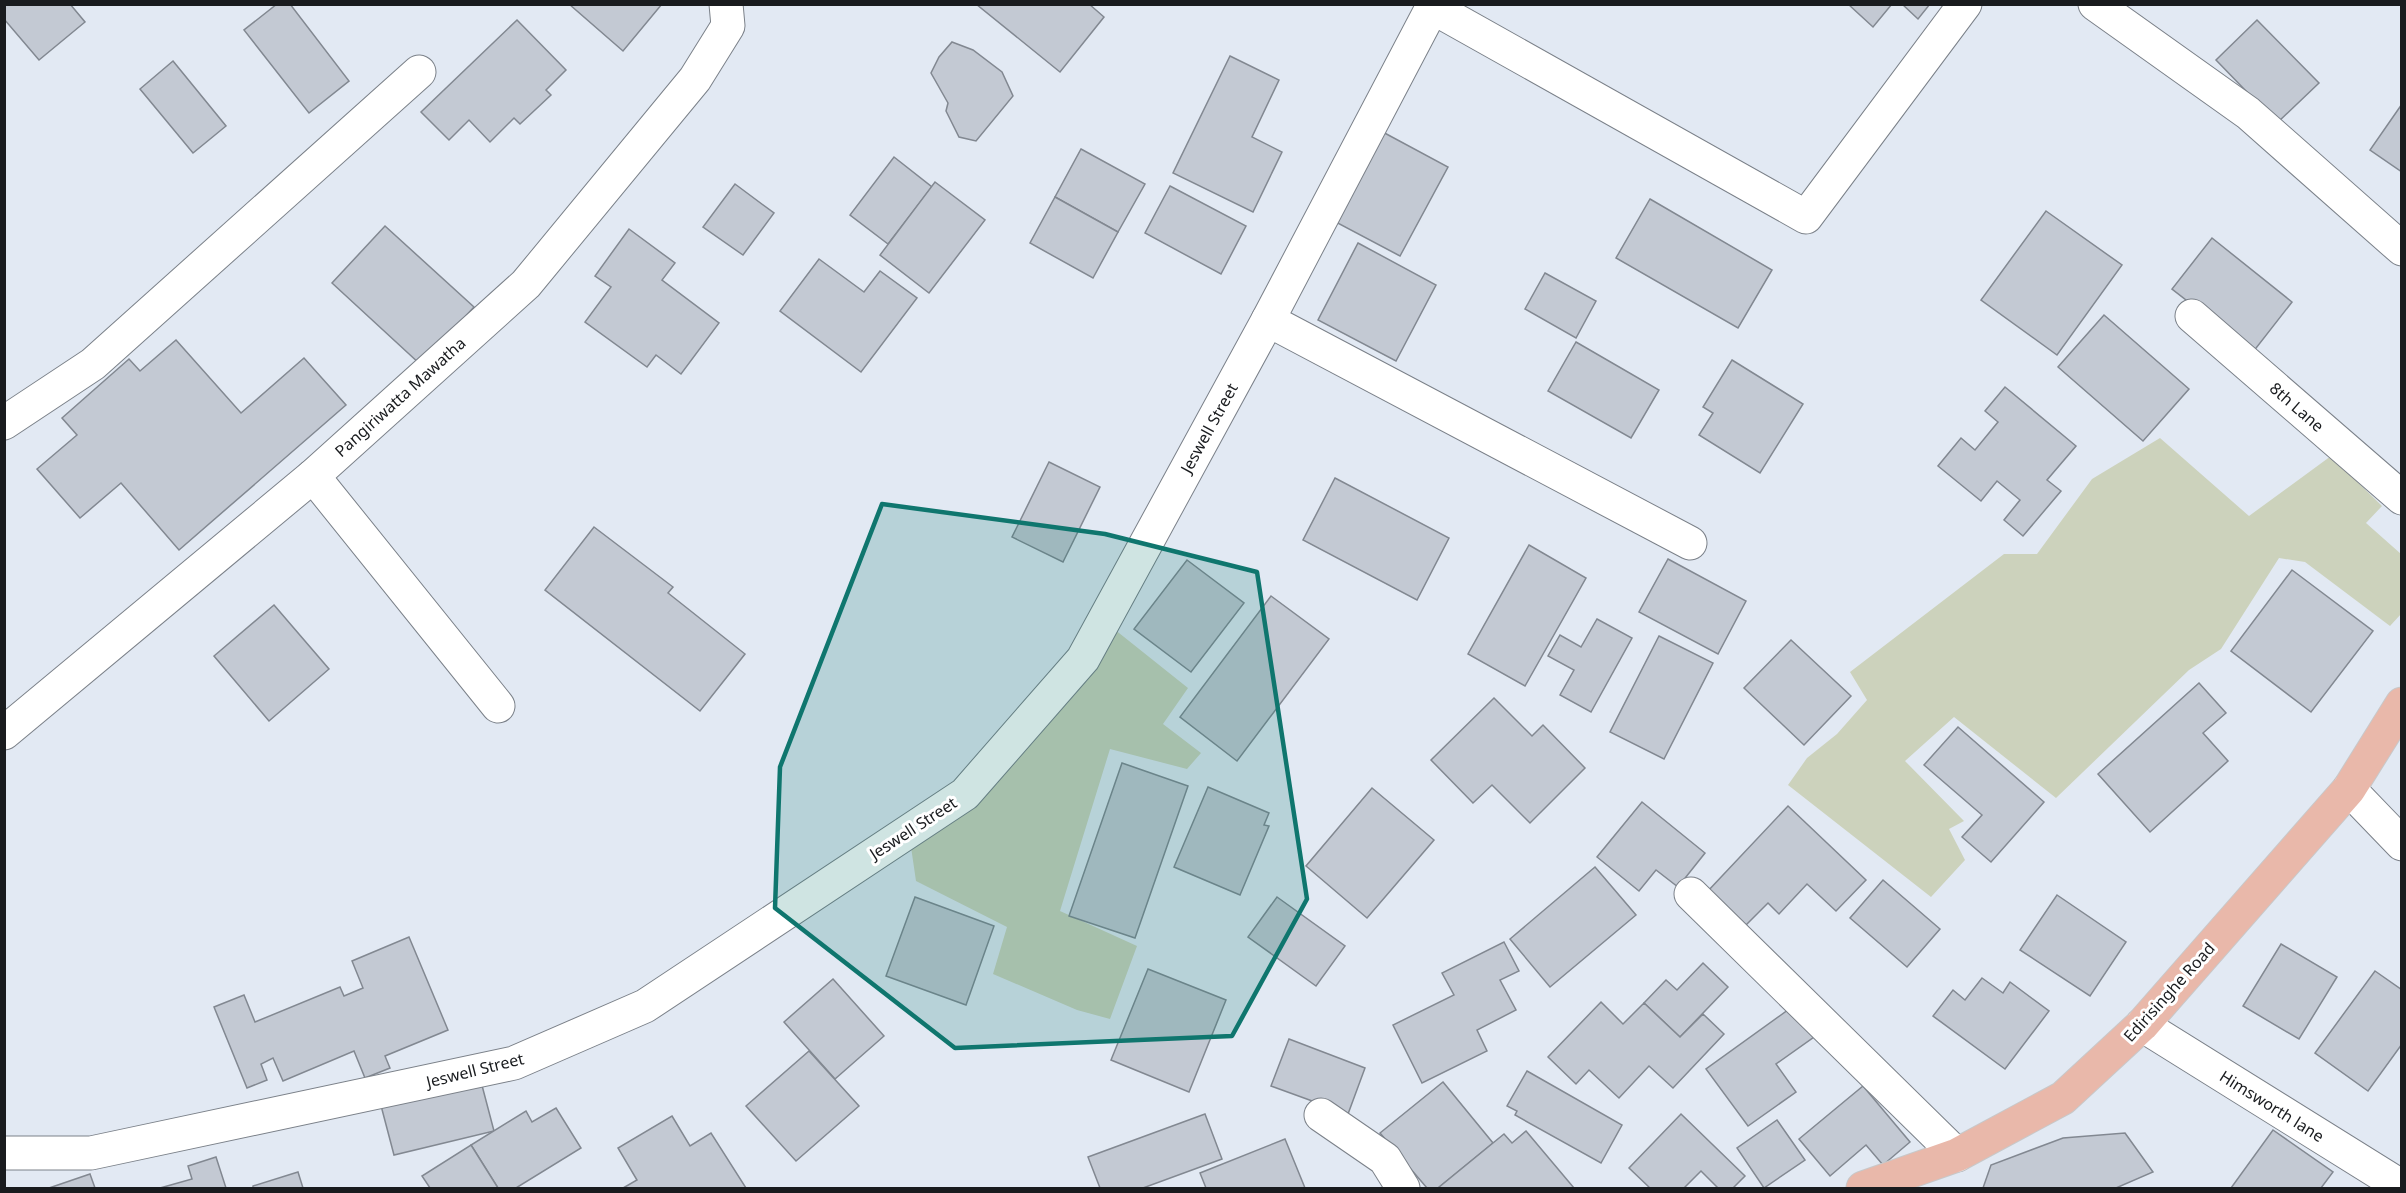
<svg xmlns="http://www.w3.org/2000/svg" width="2406" height="1193" font-family="'Noto Sans',sans-serif">
<rect width="100%" height="100%" fill="#e2e9f3"/>
<g fill="#ccd2bc">
<path d="M 2160,438 L 2249,516 L 2331,456 L 2382,506 L 2366,523 L 2401,554 L 2401,614 L 2390,626 L 2305,562 L 2279,558 L 2221,649 L 2189,670 L 2056,798 L 1954,717 L 1905,761 L 1964,821 L 1949,829 L 1965,860 L 1931,897 L 1788,785 L 1807,758 L 1837,734 L 1867,700 L 1850,672 L 2004,554 L 2037,554 L 2092,479 Z"/>
<path d="M 1114,629 L 1188,688 L 1163,724 L 1201,753 L 1187,769 L 1110,749 L 1060,911 L 1137,946 L 1110,1019 L 1077,1010 L 993,974 L 1007,927 L 916,881 L 911,847 Z"/>
</g>
<g fill="#c3c9d3" stroke="#828891" stroke-width="1.5">
<path d="M 4,4 L 70,4 L 85,22 L 39,60 L 4,19 Z"/>
<path d="M 277,4 L 290,4 L 349,81 L 309,113 L 244,30 Z"/>
<path d="M 569,4 L 662,4 L 623,51 Z"/>
<path d="M 976,4 L 1089,4 L 1104,17 L 1060,72 Z"/>
<path d="M 1848,4 L 1892,4 L 1873,27 Z"/>
<path d="M 1902,4 L 1930,4 L 1918,19 Z"/>
<path d="M 517,20 L 566,70 L 546,90 L 551,95 L 520,124 L 514,118 L 490,142 L 469,120 L 449,140 L 421,112 Z"/>
<path d="M 2257,20 L 2319,83 L 2277,123 L 2216,60 Z"/>
<path d="M 952,42 L 973,50 L 1002,72 L 1013,96 L 976,141 L 959,137 L 946,111 L 948,103 L 931,73 L 939,57 Z"/>
<path d="M 1230,56 L 1279,80 L 1252,137 L 1282,152 L 1253,212 L 1173,173 Z"/>
<path d="M 173,61 L 226,126 L 193,153 L 140,89 Z"/>
<path d="M 2402,104 L 2402,172 L 2370,150 Z"/>
<path d="M 1379,130 L 1448,167 L 1400,256 L 1330,219 Z"/>
<path d="M 1081,149 L 1145,184 L 1118,232 L 1055,197 Z"/>
<path d="M 894,157 L 932,187 L 888,244 L 850,215 Z"/>
<path d="M 935,182 L 985,220 L 929,293 L 880,255 Z"/>
<path d="M 735,184 L 774,213 L 743,255 L 703,227 Z"/>
<path d="M 1170,186 L 1246,226 L 1221,274 L 1145,233 Z"/>
<path d="M 1055,197 L 1118,232 L 1093,278 L 1030,243 Z"/>
<path d="M 1650,199 L 1772,270 L 1738,328 L 1616,258 Z"/>
<path d="M 2046,211 L 2122,265 L 2057,355 L 1981,300 Z"/>
<path d="M 385,226 L 474,307 L 421,365 L 332,283 Z"/>
<path d="M 629,229 L 675,263 L 662,280 L 719,323 L 681,374 L 656,355 L 647,367 L 585,322 L 611,287 L 595,276 Z"/>
<path d="M 2212,238 L 2292,302 L 2253,352 L 2172,289 Z"/>
<path d="M 1358,243 L 1436,285 L 1396,361 L 1318,320 Z"/>
<path d="M 819,259 L 864,292 L 880,271 L 917,298 L 861,372 L 780,311 Z"/>
<path d="M 1545,273 L 1596,301 L 1576,338 L 1525,309 Z"/>
<path d="M 2104,315 L 2189,389 L 2143,441 L 2058,367 Z"/>
<path d="M 176,340 L 241,413 L 304,358 L 346,405 L 179,550 L 121,483 L 80,518 L 37,469 L 77,435 L 62,418 L 129,359 L 140,371 Z"/>
<path d="M 1576,342 L 1659,390 L 1631,438 L 1548,391 Z"/>
<path d="M 1732,360 L 1803,404 L 1760,473 L 1699,435 L 1713,413 L 1703,407 Z"/>
<path d="M 2005,387 L 2076,446 L 2047,480 L 2061,491 L 2023,536 L 2004,520 L 2020,500 L 1997,481 L 1981,501 L 1938,466 L 1961,438 L 1975,450 L 1998,422 L 1985,411 Z"/>
<path d="M 1049,462 L 1100,487 L 1063,562 L 1012,537 Z"/>
<path d="M 1335,478 L 1449,538 L 1417,600 L 1303,540 Z"/>
<path d="M 594,527 L 673,587 L 668,593 L 745,654 L 700,711 L 545,590 Z"/>
<path d="M 1529,545 L 1586,578 L 1525,686 L 1468,654 Z"/>
<path d="M 1668,559 L 1746,601 L 1718,654 L 1639,612 Z"/>
<path d="M 1187,560 L 1244,603 L 1191,672 L 1134,629 Z"/>
<path d="M 2292,570 L 2373,631 L 2311,712 L 2231,651 Z"/>
<path d="M 1271,596 L 1329,639 L 1237,761 L 1180,717 Z"/>
<path d="M 274,605 L 329,669 L 269,721 L 214,656 Z"/>
<path d="M 1597,619 L 1632,638 L 1591,712 L 1560,695 L 1574,670 L 1548,656 L 1560,635 L 1581,647 Z"/>
<path d="M 1659,636 L 1713,663 L 1664,759 L 1610,732 Z"/>
<path d="M 1791,640 L 1851,696 L 1804,745 L 1744,688 Z"/>
<path d="M 2199,683 L 2226,713 L 2203,733 L 2228,761 L 2150,832 L 2098,774 Z"/>
<path d="M 1494,698 L 1532,736 L 1543,725 L 1585,768 L 1530,823 L 1492,785 L 1473,803 L 1431,760 Z"/>
<path d="M 1958,727 L 2044,802 L 1991,862 L 1962,837 L 1982,815 L 1924,765 Z"/>
<path d="M 1122,763 L 1188,786 L 1135,938 L 1069,916 Z"/>
<path d="M 1208,787 L 1269,813 L 1264,825 L 1269,826 L 1240,895 L 1174,867 Z"/>
<path d="M 1372,788 L 1434,840 L 1367,918 L 1306,866 Z"/>
<path d="M 1642,802 L 1705,853 L 1678,887 L 1656,870 L 1639,891 L 1597,857 Z"/>
<path d="M 1788,806 L 1866,880 L 1836,911 L 1807,884 L 1779,914 L 1768,903 L 1744,927 L 1707,892 Z"/>
<path d="M 1595,867 L 1636,915 L 1550,987 L 1510,939 Z"/>
<path d="M 1883,880 L 1940,929 L 1907,967 L 1850,918 Z"/>
<path d="M 2057,895 L 2126,942 L 2090,996 L 2020,950 Z"/>
<path d="M 915,897 L 994,926 L 966,1005 L 886,976 Z"/>
<path d="M 1277,897 L 1345,946 L 1316,986 L 1248,937 Z"/>
<path d="M 409,937 L 448,1030 L 385,1056 L 390,1068 L 365,1078 L 354,1051 L 283,1081 L 273,1058 L 261,1064 L 267,1080 L 247,1088 L 214,1007 L 244,995 L 255,1022 L 340,987 L 344,996 L 363,988 L 352,961 Z"/>
<path d="M 1504,942 L 1519,971 L 1500,980 L 1516,1010 L 1477,1030 L 1487,1051 L 1422,1083 L 1393,1025 L 1454,995 L 1442,973 Z"/>
<path d="M 2281,944 L 2337,977 L 2299,1039 L 2243,1006 Z"/>
<path d="M 1703,963 L 1728,987 L 1680,1037 L 1644,1003 L 1666,980 L 1677,990 Z"/>
<path d="M 1148,969 L 1226,1000 L 1189,1092 L 1111,1060 Z"/>
<path d="M 2375,971 L 2402,990 L 2402,1044 L 2368,1091 L 2315,1053 Z"/>
<path d="M 1982,978 L 2003,993 L 2010,982 L 2049,1011 L 2005,1069 L 1933,1016 L 1953,990 L 1965,1000 Z"/>
<path d="M 833,979 L 884,1036 L 835,1079 L 784,1022 Z"/>
<path d="M 1601,1002 L 1623,1024 L 1644,1003 L 1680,1037 L 1703,1014 L 1724,1034 L 1673,1088 L 1649,1066 L 1619,1098 L 1589,1070 L 1576,1084 L 1548,1057 Z"/>
<path d="M 1792,1007 L 1814,1037 L 1776,1064 L 1796,1092 L 1748,1126 L 1706,1069 Z"/>
<path d="M 1289,1039 L 1365,1068 L 1348,1114 L 1271,1086 Z"/>
<path d="M 809,1051 L 859,1106 L 796,1161 L 746,1106 Z"/>
<path d="M 1527,1071 L 1622,1125 L 1601,1163 L 1515,1115 L 1517,1111 L 1507,1106 Z"/>
<path d="M 479,1074 L 494,1131 L 394,1155 L 379,1098 Z"/>
<path d="M 1443,1082 L 1493,1143 L 1438,1188 L 1427,1188 L 1380,1133 Z"/>
<path d="M 1863,1086 L 1910,1142 L 1883,1165 L 1866,1145 L 1830,1176 L 1799,1139 Z"/>
<path d="M 556,1108 L 581,1148 L 516,1188 L 498,1188 L 471,1145 L 526,1111 L 532,1122 Z"/>
<path d="M 1205,1114 L 1222,1159 L 1143,1188 L 1100,1188 L 1088,1157 Z"/>
<path d="M 1681,1114 L 1745,1176 L 1733,1188 L 1718,1188 L 1701,1171 L 1684,1188 L 1650,1188 L 1629,1168 Z"/>
<path d="M 672,1116 L 690,1146 L 711,1133 L 746,1188 L 623,1188 L 637,1180 L 618,1148 Z"/>
<path d="M 1777,1120 L 1805,1160 L 1764,1188 L 1737,1148 Z"/>
<path d="M 2273,1130 L 2333,1172 L 2321,1188 L 2231,1188 Z"/>
<path d="M 1526,1131 L 1574,1188 L 1438,1188 L 1504,1134 L 1512,1143 Z"/>
<path d="M 2125,1133 L 2153,1172 L 2116,1188 L 1983,1188 L 1991,1165 L 2063,1138 Z"/>
<path d="M 1285,1139 L 1305,1188 L 1206,1188 L 1200,1173 Z"/>
<path d="M 471,1145 L 498,1188 L 430,1188 L 422,1176 Z"/>
<path d="M 216,1157 L 226,1188 L 160,1188 L 192,1179 L 188,1166 Z"/>
<path d="M 298,1172 L 303,1188 L 253,1188 L 253,1186 Z"/>
<path d="M 90,1174 L 95,1188 L 49,1188 Z"/>
</g>
<g fill="none" stroke-linecap="round" stroke-linejoin="round">
<g stroke="#7b8189" stroke-width="35">
<g id="minor">
<path d="M 2095,4 L 2248,113 L 2402,249"/>
<path d="M 1432,7 L 1806,217 L 1965,4"/>
<path d="M 2192,316 L 2402,498"/>
<path d="M 1268,320 L 1690,543"/>
<path d="M 4,423 L 93,364 L 419,72"/>
<path d="M 313,476 L 498,706"/>
<path d="M 4,733 L 313,476 L 526,284 L 695,79 L 728,26 L 726,4"/>
<path d="M 2349,789 L 2402,844"/>
<path d="M 1691,894 L 1957,1155"/>
<path d="M 2142,1025 L 2402,1187"/>
<path d="M 1321,1115 L 1385,1159 L 1403,1188"/>
<path d="M 4,1153 L 91,1153 L 514,1063 L 645,1006 L 965,794 L 1083,659 L 1268,320 L 1434,4"/>
</g>
</g>
<g stroke="#c8c8c9" stroke-width="35">
<path id="major" d="M 1863,1188 L 1957,1155 L 2063,1098 L 2142,1025 L 2349,789 L 2402,704"/>
</g>
<use href="#minor" stroke="#fff" stroke-width="33"/>
<use href="#major" stroke="#e9b8aa" stroke-width="33"/>
</g>
<path fill="#0f766e" fill-opacity="0.2" stroke="#0f766e" stroke-width="4.5" stroke-linejoin="round" d="M 882,504 L 1105,534 L 1257,572 L 1307,899 L 1232,1036 L 955,1048 L 775,908 L 780,767 Z"/>
<g text-anchor="middle" dominant-baseline="central" stroke-width="6" stroke-linejoin="round" paint-order="stroke">
<g font-size="16" fill="#191b1e" stroke="#fff">
<text transform="translate(400 397) rotate(-42)">Pangiriwatta Mawatha</text>
<text transform="translate(2297 407) rotate(41)">8th Lane</text>
<text transform="translate(1209 428) rotate(-61)">Jeswell Street</text>
<text transform="translate(913 828) rotate(-33)">Jeswell Street</text>
<text transform="translate(2169 992) rotate(-48)">Edirisinghe Road</text>
<text transform="translate(475 1070) rotate(-14)">Jeswell Street</text>
<text transform="translate(2272 1106) rotate(32)">Himsworth lane</text>
</g>
</g>
<rect width="2406" height="1193" fill="none" stroke="#191b1e" stroke-width="12"/>
</svg>
